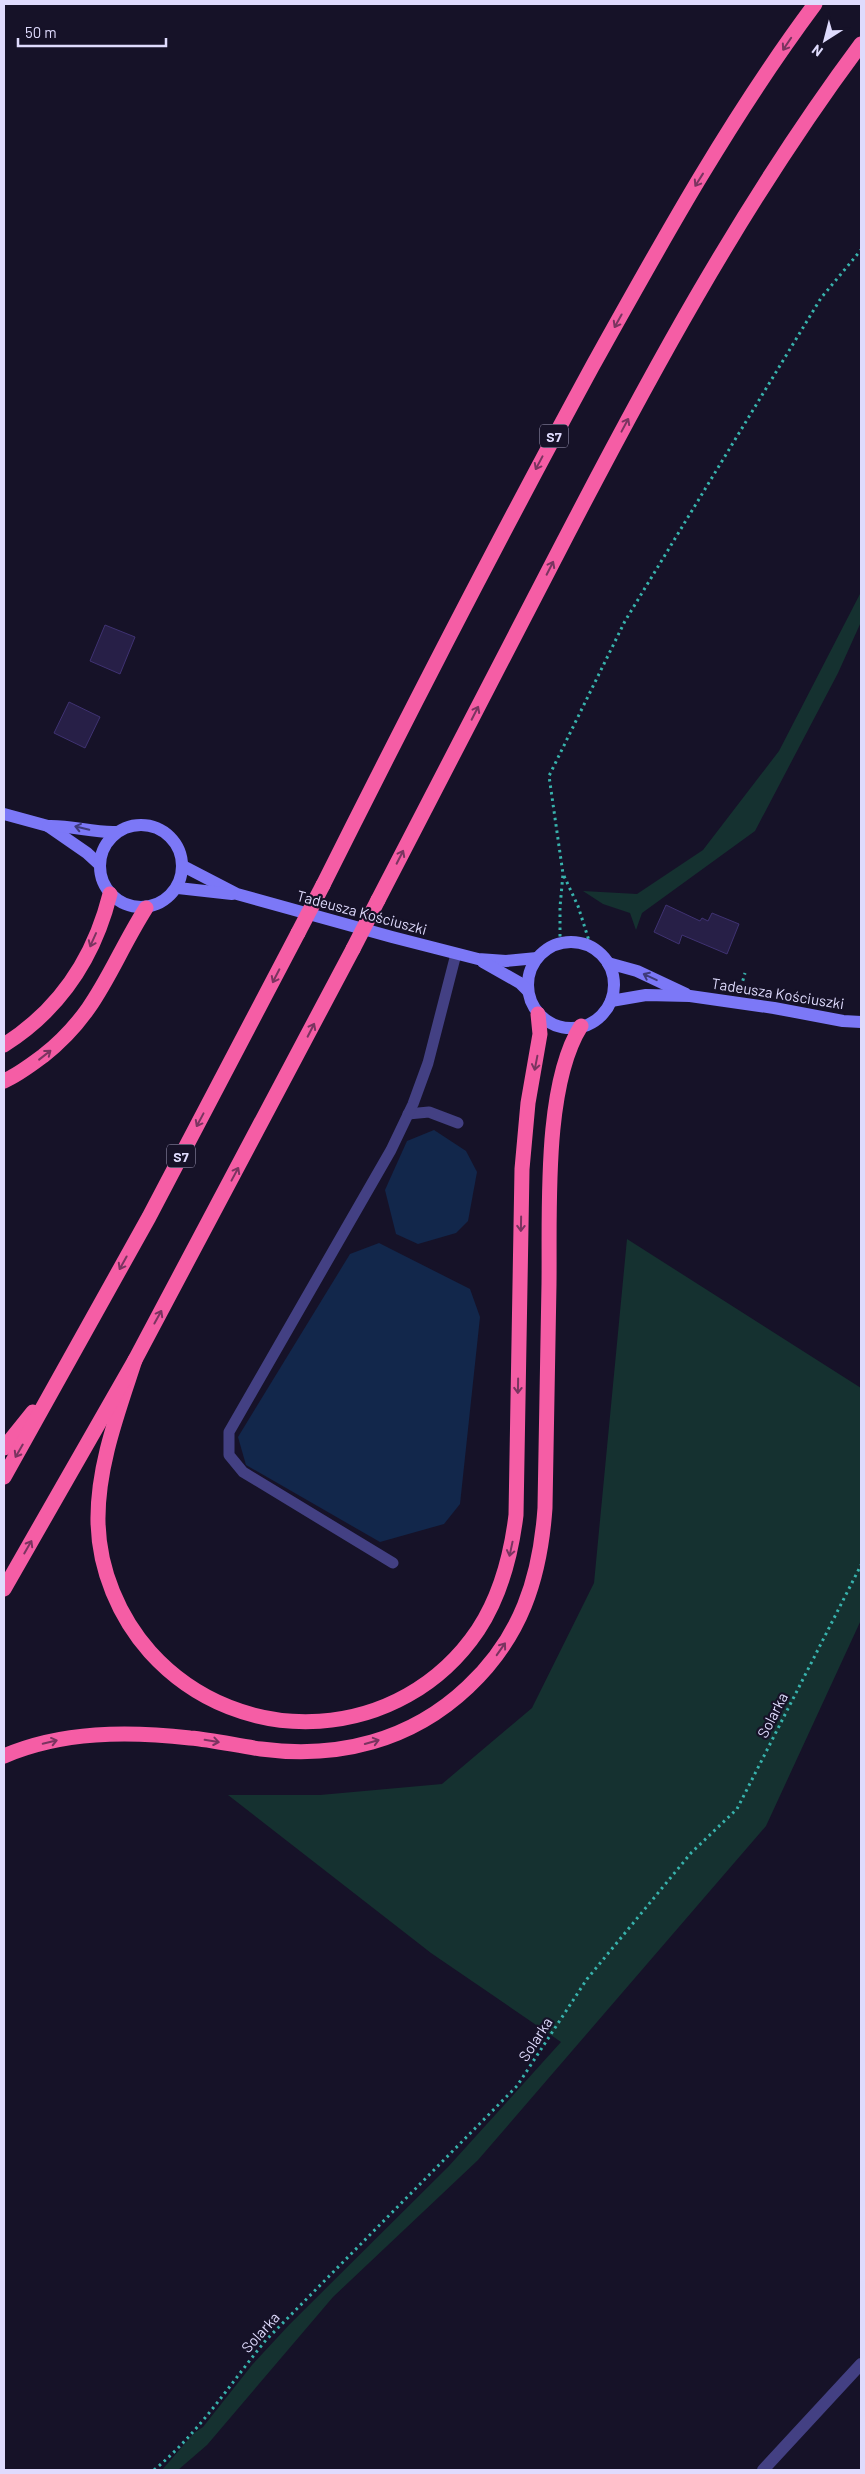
<svg xmlns="http://www.w3.org/2000/svg" width="865" height="2474" font-family="Barlow,sans-serif">
<rect width="100%" height="100%" fill="#161228"/>
<g fill="#153130">
<path d="M 861,592 L 861,622 L 838,673 L 755,831 L 642,913 L 636,930 L 630,913 L 603,904 L 583,891 L 637,894 L 703,850 L 779,751 Z"/>
<path d="M 627,1239 L 861,1388 L 861,1620 L 766,1826 L 478,2160 L 333,2297 L 207,2445 L 178,2470 L 162,2470 L 194,2433 L 203,2427 L 252,2365 L 289,2325 L 448,2167 L 561,2042 L 431,1953 L 228,1795 L 320,1795 L 442,1784 L 532,1708 L 594,1583 Z"/>
</g>
<g fill="#12274b">
<path d="M 434,1130 L 466,1151 L 477,1172 L 468,1221 L 456,1233 L 418,1244 L 396,1234 L 385,1190 L 407,1141 Z"/>
<path d="M 379,1243 L 470,1289 L 480,1317 L 460,1504 L 444,1524 L 380,1542 L 246,1465 L 238,1437 L 350,1254 Z"/>
</g>
<g fill="#271f47" stroke="#3f3272">
<path d="M 105,625 L 135,637 L 120,674 L 90,661 Z"/>
<path d="M 69,702 L 100,717 L 85,748 L 54,733 Z"/>
<path d="M 666,905 L 700,921 L 702,918 L 708,921 L 712,913 L 739,924 L 727,954 L 682,935 L 679,944 L 654,932 Z"/>
</g>
<g fill="none" stroke-linecap="round" stroke-linejoin="round">
<g stroke="#38b3ad" stroke-width="3" stroke-dasharray="2.5 4" stroke-linecap="butt">
<path d="M 564,876 L 578,906 L 591,947"/>
<path d="M 560,943 L 560,907 L 563,874 L 549,776 L 625,621 L 821,298 L 861,250"/>
<path d="M 741,987 L 745,973"/>
<path d="M 154,2470 C 199,2433 230,2384 266,2340 L 517,2086 L 587,1979 L 691,1853 L 737,1809 L 861,1565"/>
</g>
<g stroke="#434083" stroke-width="11">
<path d="M 408,1114 L 429,1112 L 458,1123"/>
<path d="M 393,1563 L 243,1472 L 229,1455 L 229,1432 L 391,1150 L 413,1104 L 428,1063 L 456,954"/>
</g>
<path stroke="#434083" stroke-width="12" d="M 763,2470 L 861,2364"/>
<g stroke="#7c78f7" stroke-width="12">
<path d="M 4,814 L 48,826 L 87,853 L 99,864"/>
<circle cx="141" cy="866" r="41"/>
<path d="M 48,826 C 71,825 93,833 116,832"/>
<path d="M 183,866 L 237,894 L 392,937 L 478,959 L 506,961 L 537,958"/>
<path d="M 178,888 L 232,894"/>
<circle cx="571" cy="985" r="43"/>
<path d="M 483,962 L 520,983 L 527,990"/>
<path d="M 608,963 L 637,971 L 686,994"/>
<path d="M 611,1001 L 646,995 L 690,996 L 774,1008 L 843,1021 L 861,1022"/>
</g>
<g stroke="#f55da5" stroke-width="15">
<path d="M 323,885 C 410,711 499,538 592,367 C 661,243 730,118 815,4"/>
<path d="M 378,900 C 436,787 495,675 553,562 C 645,384 741,205 861,44"/>
<path d="M 4,1045 C 59,1010 94,958 110,894"/>
<path d="M 4,1081 C 18,1075 31,1065 43,1056 C 99,1012 110,965 146,908"/>
<path d="M 135,1360 C 118,1412 97,1467 98,1522 C 99,1570 119,1617 150,1652 C 241,1753 402,1743 478,1630 C 501,1595 511,1556 516,1515 L 522,1169 L 528,1103 L 540,1034 L 538,1014"/>
<path d="M 4,1448 L 33,1412"/>
<path d="M 4,1477 L 149,1217 L 298,933"/>
<path d="M 4,1589 L 135,1360 L 353,949"/>
<path d="M 4,1756 C 62,1731 128,1731 190,1738 C 214,1740 238,1746 261,1749 C 338,1759 411,1741 468,1687 C 521,1637 540,1579 545,1508 C 546,1433 548,1358 549,1284 C 550,1213 543,1086 581,1026"/>
</g>
<g stroke="#f55da5" stroke-width="15">
<path d="M 298,933 L 323,885"/>
<path d="M 353,949 L 378,900"/>
</g>
</g>
<defs><path id="oneway-shaft" d="M-6 0H5M1.5-3L5.5 0L1.5 3" fill="none" stroke-width="1.6" stroke-linecap="round" stroke-linejoin="round" transform="scale(1.25)"/></defs>
<g stroke="#7a3460">
<use href="#oneway-shaft" transform="translate(787 44) rotate(124)"/>
<use href="#oneway-shaft" transform="translate(699 180) rotate(122)"/>
<use href="#oneway-shaft" transform="translate(618 321) rotate(119)"/>
<use href="#oneway-shaft" transform="translate(625 425) rotate(-62)"/>
<use href="#oneway-shaft" transform="translate(539 463) rotate(118)"/>
<use href="#oneway-shaft" transform="translate(550 568) rotate(-63)"/>
<use href="#oneway-shaft" transform="translate(475 713) rotate(-63)"/>
<use href="#oneway-shaft" transform="translate(400 857) rotate(-63)"/>
<use href="#oneway-shaft" transform="translate(93 940) rotate(114)"/>
<use href="#oneway-shaft" transform="translate(276 976) rotate(117)"/>
<use href="#oneway-shaft" transform="translate(311 1030) rotate(-63)"/>
<use href="#oneway-shaft" transform="translate(45 1055) rotate(-38)"/>
<use href="#oneway-shaft" transform="translate(536 1063) rotate(101)"/>
<use href="#oneway-shaft" transform="translate(200 1120) rotate(118)"/>
<use href="#oneway-shaft" transform="translate(235 1174) rotate(-62)"/>
<use href="#oneway-shaft" transform="translate(521 1224) rotate(91)"/>
<use href="#oneway-shaft" transform="translate(123 1263) rotate(119)"/>
<use href="#oneway-shaft" transform="translate(158 1317) rotate(-61)"/>
<use href="#oneway-shaft" transform="translate(518 1386) rotate(91)"/>
<use href="#oneway-shaft" transform="translate(19 1451) rotate(120)"/>
<use href="#oneway-shaft" transform="translate(28 1547) rotate(-60)"/>
<use href="#oneway-shaft" transform="translate(511 1549) rotate(102)"/>
<use href="#oneway-shaft" transform="translate(501 1649) rotate(-55)"/>
<use href="#oneway-shaft" transform="translate(212 1741) rotate(9)"/>
<use href="#oneway-shaft" transform="translate(50 1742) rotate(-13)"/>
<use href="#oneway-shaft" transform="translate(372 1742) rotate(-16)"/>
</g>
<g stroke="#3f3b7b">
<use href="#oneway-shaft" transform="translate(82 828) rotate(-167)"/>
<use href="#oneway-shaft" transform="translate(650 977) rotate(-155)"/>
</g>
<g text-anchor="middle" dominant-baseline="central" stroke-width="4.5" stroke-linejoin="round" paint-order="stroke">
<g fill="#161228" stroke="#a39fbd" stroke-width="1">
<rect x="540" y="424.5" width="28" height="23" rx="4"/>
<rect x="167" y="1144.5" width="28" height="23" rx="4"/>
</g>
<g font-size="14" font-weight="bold" fill="#dfdbfd">
<text x="554" y="436">S7</text>
<text x="181" y="1156">S7</text>
</g>
<g font-size="15" fill="#dfdbfd" stroke="#161228">
<text transform="translate(362 912) rotate(15)">Tadeusza Kościuszki</text>
<text transform="translate(778 993) rotate(9)">Tadeusza Kościuszki</text>
<text transform="translate(772 1715) rotate(-63)">Solarka</text>
<text transform="translate(535 2039) rotate(-57)">Solarka</text>
<text transform="translate(260 2332) rotate(-48)">Solarka</text>
</g>
</g>
<rect width="865" height="2474" fill="none" stroke="#dfdbfd" stroke-width="10"/>
<g transform="translate(825 40) rotate(216)" stroke="#161228" stroke-width="4" paint-order="stroke">
<path d="M0-4L9 19L0 12L-9 19Z" fill="#dfdbfd"/>
<text y="-8" font-size="14" font-weight="bold" text-anchor="middle" fill="#dfdbfd">N</text>
</g>
<path d="M18 38v8h148v-8" fill="none" stroke="#dfdbfd" stroke-width="2.5"/>
<text x="25" y="38" font-size="15" fill="#dfdbfd" stroke="#161228" stroke-width="4" paint-order="stroke">50 m</text>
</svg>
